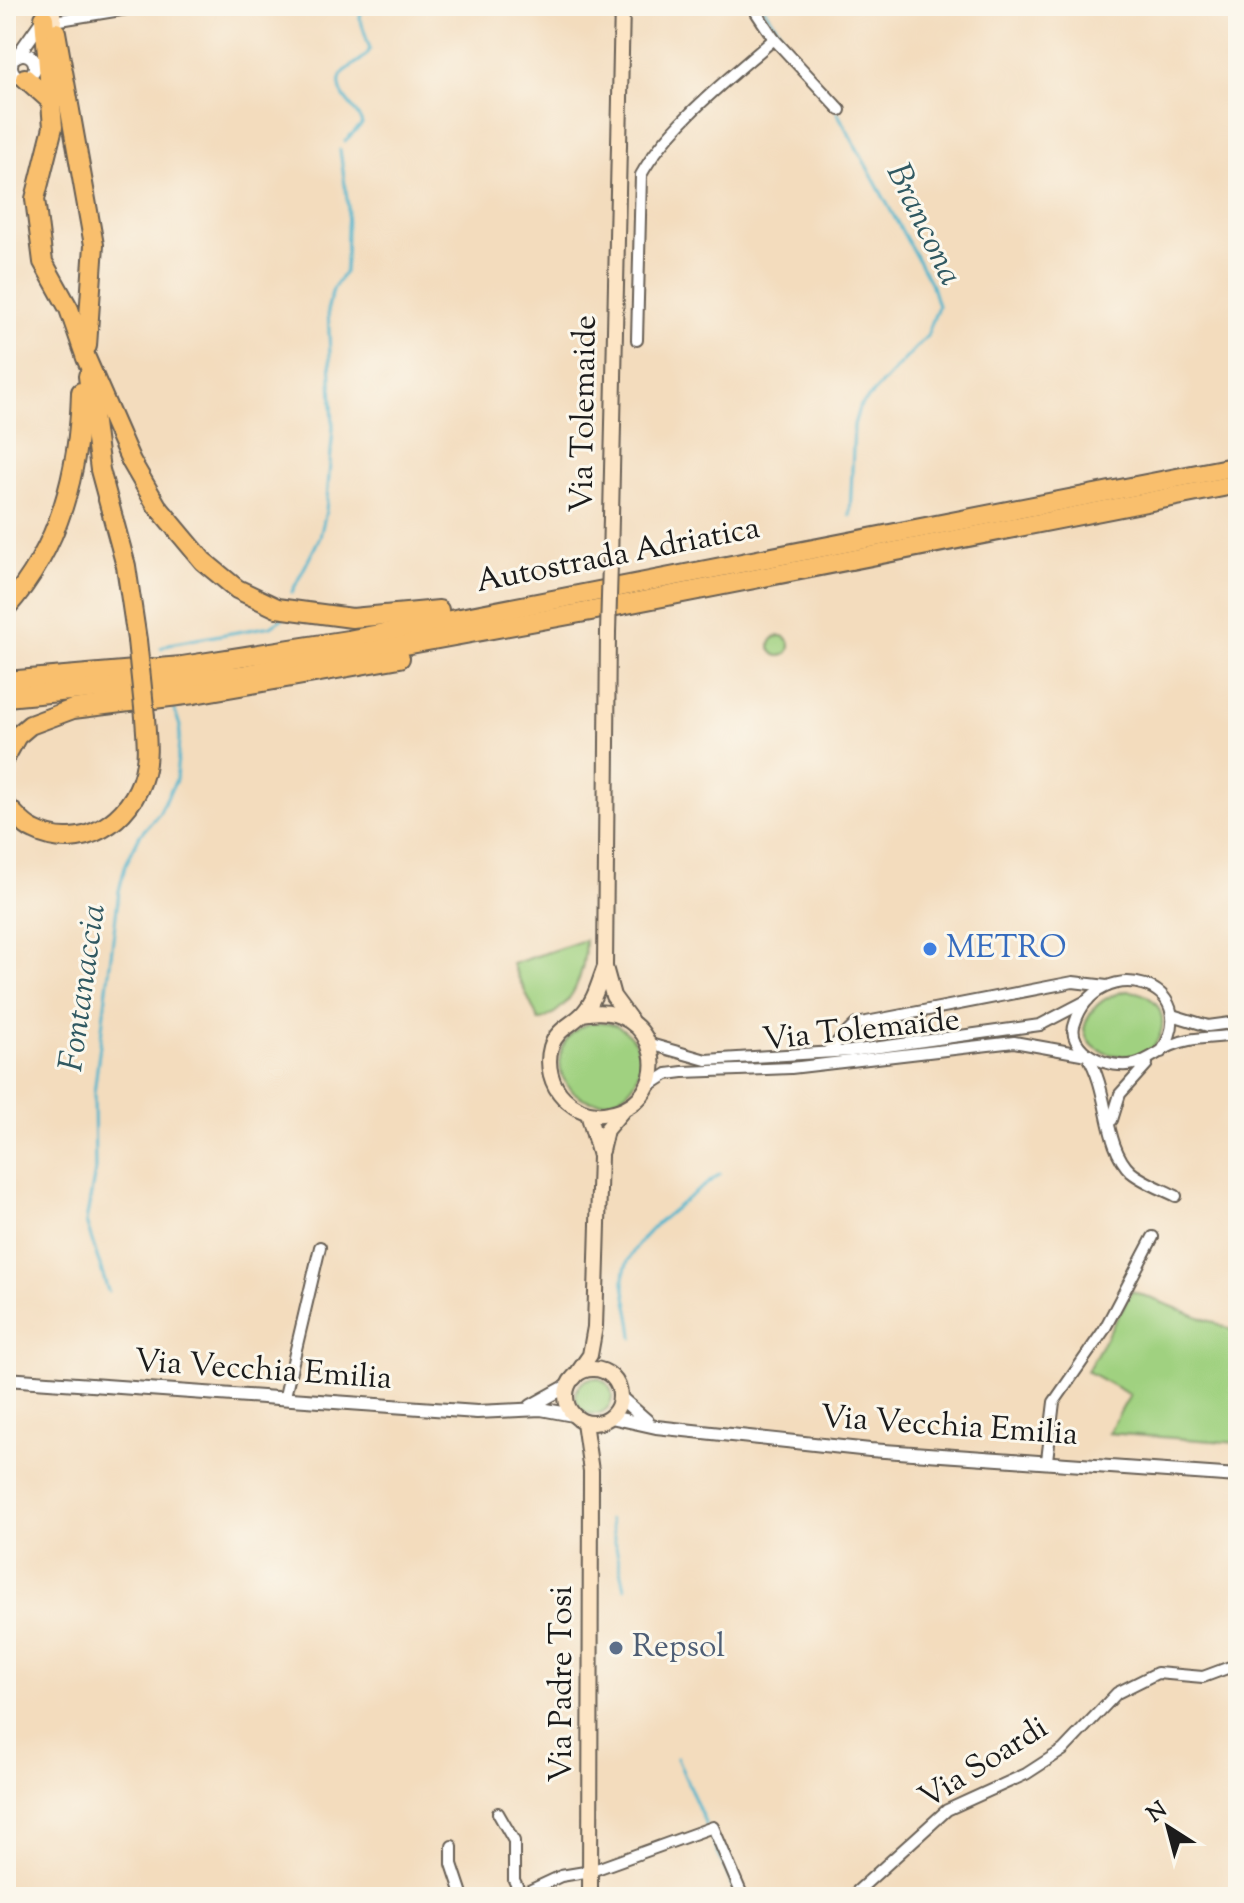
<svg xmlns="http://www.w3.org/2000/svg" width="1244" height="1903" font-family="'Sorts Mill Goudy',serif">
<rect width="100%" height="100%" fill="#fbf7ec"/>
<filter id="ink" filterUnits="userSpaceOnUse"><feTurbulence type="fractalNoise" baseFrequency=".0125" numOctaves="2"/><feDisplacementMap in="SourceGraphic" scale="16" xChannelSelector="R" yChannelSelector="G"/><feConvolveMatrix kernelMatrix="1 2 1 2 8 2 1 2 1" color-interpolation-filters="sRGB"/></filter>
<filter id="wash" filterUnits="userSpaceOnUse"><feTurbulence type="fractalNoise" baseFrequency=".006" numOctaves="4" result="noise"/><feDisplacementMap in="SourceGraphic" scale="32" xChannelSelector="R" yChannelSelector="G"/><feGaussianBlur stdDeviation="1.8" result="paint"/><feColorMatrix in="noise" values="0 0 0 0 0 0 0 0 0 0 0 0 0 0 0 0 0 1.4 0 .05"/><feComposite in="paint" operator="in"/></filter>
<g filter="url(#wash)">
<rect width="100%" height="100%" fill="#f3dcbd"/>
<g fill="#a0d180" stroke="#5e764e" stroke-width="2">
<circle cx="780" cy="646" r="10"/>
<path d="M 585,940 C 585,974 574,1008 539,1021 L 512,964 Z"/>
<path d="M 1126,991 C 1160,991 1174,1024 1151,1049 C 1130,1061 1090,1059 1084,1029 C 1089,1007 1104,996 1126,991 Z"/>
<circle cx="600" cy="1062" r="40"/>
<path d="M 1132,1291 L 1238,1332 L 1238,1443 L 1108,1433 L 1130,1395 L 1087,1371 Z"/>
<circle cx="594" cy="1396" r="18"/>
</g>
<g fill="none" stroke-linecap="round" stroke-linejoin="round">
<g stroke="#4eb4cc" stroke-width="3">
<path d="M 762,6 L 782,34"/>
<path d="M 837,112 L 932,286 L 938,306 L 927,336 L 859,408 L 854,425 L 850,516"/>
<path d="M 345,141 L 362,124 C 358,109 342,101 340,86 C 336,67 364,65 370,49 L 360,18 L 362,6"/>
<path d="M 292,592 L 320,537 L 326,511 L 333,428 L 328,307 L 333,289 L 345,272 L 346,259 L 348,206 L 340,150"/>
<path d="M 161,648 L 169,644 L 271,626 L 283,618"/>
<path d="M 108,1291 L 86,1222 L 95,1171 L 94,1093 L 119,891 L 125,866 L 140,835 L 159,813 L 176,780 L 180,726 L 172,703"/>
<path d="M 633,1338 C 632,1319 626,1301 624,1283 C 620,1241 691,1197 720,1174"/>
<path d="M 610,1520 L 625,1588"/>
<path d="M 677,1758 L 706,1825"/>
<path d="M 711,1836 L 737,1897"/>
</g>
</g>
</g>
<g filter="url(#ink)">
<g fill="none" stroke-linecap="round" stroke-linejoin="round">
<g stroke="#675f54" stroke-width="14">
<g id="minor">
<path d="M 752,6 L 774,39 L 840,110"/>
<path d="M 54,21 L 145,6"/>
<path d="M 637,340 L 641,175 C 669,124 731,77 774,39"/>
<path d="M 1172,1015 L 1208,1026 L 1238,1022"/>
<path d="M 650,1044 L 706,1060 L 851,1051 L 1040,1025 L 1088,1000"/>
<path d="M 827,1052 L 856,1024 L 1073,982 L 1107,986"/>
<path d="M 1161,1052 C 1207,983 1098,951 1075,1023 C 1071,1033 1075,1042 1083,1050 C 1089,1056 1096,1059 1104,1062 C 1146,1075 1154,1046 1189,1040 C 1206,1037 1222,1038 1238,1034"/>
<path d="M 647,1087 L 667,1074 L 683,1072 L 791,1068 L 1014,1042 L 1087,1055 C 1110,1091 1103,1146 1131,1172 C 1143,1182 1162,1189 1176,1196"/>
<path d="M 1112,1120 L 1120,1094 L 1147,1064"/>
<path d="M 285,1396 L 320,1247"/>
<path d="M 1047,1460 L 1054,1402 L 1104,1330 L 1153,1237"/>
<path d="M 498,1813 L 514,1841 L 514,1880 L 521,1894"/>
<path d="M 452,1846 L 452,1864 L 463,1897"/>
<path d="M 516,1897 L 561,1876 L 591,1871 L 713,1827 L 743,1897"/>
<path d="M 851,1897 L 947,1810 L 1026,1774 L 1063,1750 L 1117,1693 L 1157,1673 L 1203,1677 L 1238,1664"/>
</g>
</g>
<g stroke="#675f54" stroke-width="16">
<g id="tertiary">
<circle cx="23" cy="66" r="12"/>
<path d="M 18,55 L 44,18"/>
<path d="M 6,1379 L 477,1412 L 541,1409 L 573,1415"/>
<path d="M 621,1398 L 647,1421"/>
<path d="M 531,1406 L 569,1385"/>
<path d="M 611,1417 L 656,1427 L 870,1450 L 1238,1476"/>
</g>
</g>
<g stroke="#675f54" stroke-width="18">
<g id="secondary">
<path d="M 52,6 L 54,21"/>
<path d="M 610,563 L 622,6"/>
<path d="M 608,632 L 605,967 L 613,996 L 630,1019"/>
<path d="M 583,1014 C 660,998 679,1100 609,1113 C 592,1117 576,1110 564,1098 C 551,1085 546,1065 551,1047 C 557,1028 573,1025 584,1012 C 595,1000 599,982 605,967"/>
<path d="M 601,1151 L 606,1130 L 623,1110"/>
<circle cx="593" cy="1396" r="27"/>
<path d="M 574,1378 L 590,1355 L 595,1327 L 600,1156 L 588,1113"/>
<path d="M 584,1422 L 591,1471 L 590,1897"/>
</g>
</g>
<g stroke="#675f54" stroke-width="22">
<g id="motorway">
<path d="M 44,18 L 53,127 L 35,199 L 43,262 L 69,309 L 86,358 L 131,461 L 157,506 L 203,561 L 237,589 L 277,608 L 352,618 L 439,610"/>
<path d="M 56,32 L 94,245 L 87,346"/>
<path d="M 25,78 L 52,102"/>
<path d="M 88,376 L 100,470 L 126,566 L 137,640"/>
<path d="M 6,608 C 60,547 79,472 81,392"/>
<path d="M 6,681 L 182,666 L 348,640 L 1238,466"/>
<path d="M 6,697 L 241,675 L 591,611 L 1238,484"/>
<path d="M 6,756 L 17,736 L 30,725 L 73,709 L 194,694 L 400,658"/>
<path d="M 6,806 C 16,814 22,825 34,830 C 81,854 132,821 144,773 C 149,755 146,736 145,717"/>
</g>
</g>
<use href="#minor" stroke="#fff" stroke-width="10"/>
<use href="#tertiary" stroke="#fff" stroke-width="12"/>
<use href="#secondary" stroke="#fde5c5" stroke-width="14"/>
<use href="#motorway" stroke="#f9bf6d" stroke-width="18"/>
<g stroke="#675f54" stroke-width="18" stroke-linecap="butt">
<path id="secondary-bridge" d="M 608,632 L 610,563"/>
</g>
<g stroke="#675f54" stroke-width="22" stroke-linecap="butt">
<path id="motorway-bridge" d="M 137,640 L 145,717"/>
</g>
<use href="#secondary-bridge" stroke="#fde5c5" stroke-width="14"/>
<use href="#motorway-bridge" stroke="#f9bf6d" stroke-width="18"/>
</g>
</g>
<circle fill="#3f7fe0" stroke="#fbf7ec" stroke-width="3" cx="930" cy="949" r="8"/>
<circle fill="#5c6f8a" stroke="#fbf7ec" stroke-width="3" cx="616" cy="1648" r="8"/>
<g text-anchor="middle" dominant-baseline="central" stroke-width="6" stroke-linejoin="round" paint-order="stroke">
<g font-size="32" fill="#1c1c1c" stroke="#fbf7ec">
<text transform="translate(585 414) rotate(-89)">Via Tolemaide</text>
<text transform="translate(618 556) rotate(-11)">Autostrada Adriatica</text>
<text transform="translate(861 1031) rotate(-6)">Via Tolemaide</text>
<text transform="translate(263 1371) rotate(4)">Via Vecchia Emilia</text>
<text transform="translate(949 1427) rotate(4)">Via Vecchia Emilia</text>
<text transform="translate(563 1684) rotate(-90)">Via Padre Tosi</text>
<text transform="translate(984 1764) rotate(-32)">Via Soardi</text>
</g>
<g font-size="32" fill="#366cbe" stroke="#fbf7ec" text-anchor="start">
<text x="946" y="949">METRO</text>
</g>
<g font-size="32" fill="#4e5e75" stroke="#fbf7ec" text-anchor="start">
<text x="632" y="1648">Repsol</text>
</g>
<g font-size="34" font-style="italic" fill="#305962" stroke="#fbf7ec">
<text transform="translate(923 225) rotate(64)">Brancona</text>
<text transform="translate(84 988) rotate(-82)">Fontanaccia</text>
</g>
</g>
<rect width="1244" height="1903" fill="none" stroke="#fbf7ec" stroke-width="32"/>
<g transform="translate(1168 1827) rotate(324)" stroke="#fbf7ec" stroke-width="6" paint-order="stroke">
<path d="M0-6L14 30L0 20L-14 30Z" fill="#1c1c1c"/>
<text y="-12" font-size="22" font-weight="bold" text-anchor="middle" fill="#1c1c1c">N</text>
</g>
</svg>
